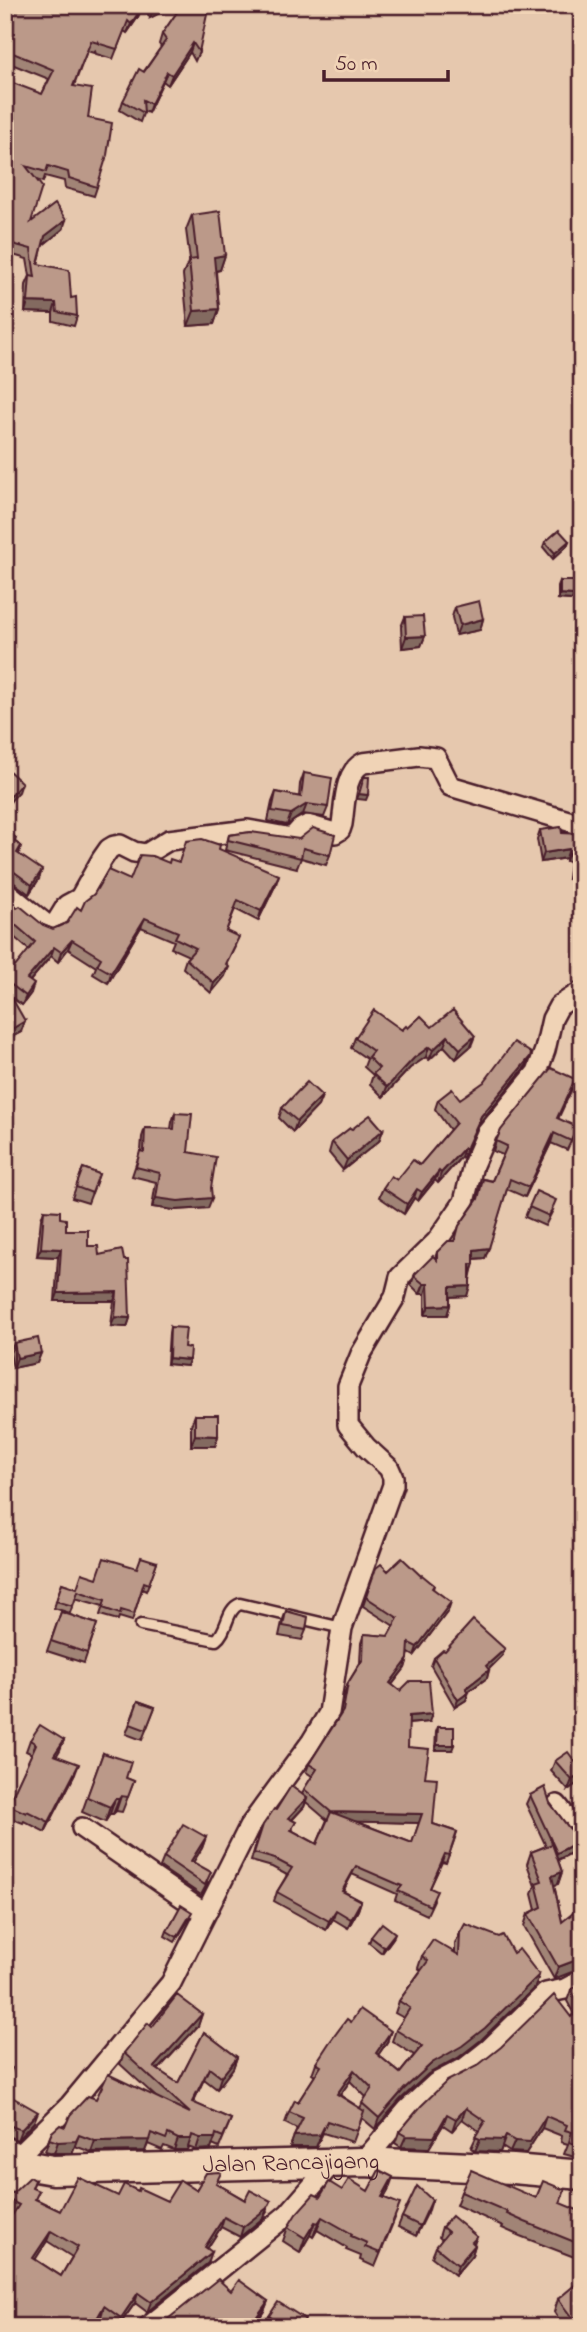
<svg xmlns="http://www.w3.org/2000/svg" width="587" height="2332" font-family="'Indie Flower',sans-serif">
<rect width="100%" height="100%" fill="#e6c8ae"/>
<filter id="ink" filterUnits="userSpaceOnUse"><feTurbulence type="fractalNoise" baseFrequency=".0143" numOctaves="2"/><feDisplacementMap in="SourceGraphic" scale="14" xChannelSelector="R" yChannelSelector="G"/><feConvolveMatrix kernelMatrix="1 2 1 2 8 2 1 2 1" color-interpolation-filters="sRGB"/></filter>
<g filter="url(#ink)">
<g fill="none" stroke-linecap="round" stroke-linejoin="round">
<g stroke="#4a1f2b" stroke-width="15">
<path id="lane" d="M 141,1625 L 216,1640 C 228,1631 226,1609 240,1604 L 342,1628"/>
</g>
<g stroke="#4a1f2b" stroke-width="24">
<g id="street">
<path d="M 5,891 L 47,925 L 56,923 L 67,905 L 80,898 L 102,859 L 109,849 L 114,846 L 120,845 L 134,852 L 146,854 L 169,840 L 248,830 L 292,838 L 300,829 L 308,825 L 335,833 L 340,830 L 342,824 C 345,805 344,773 363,763 L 419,756 L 436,758 L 450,786 L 582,825"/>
<path d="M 557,1805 L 582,1837"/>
<path d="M 82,1828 L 205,1913"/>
<path d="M 16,2158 L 70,2105 L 171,1983 L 249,1827 L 312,1741 L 329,1713 L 342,1628 L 393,1485 L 393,1477 L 389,1468 L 366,1447 L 348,1425 L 348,1386 L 361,1354 L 395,1297 L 400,1277 L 437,1241 L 464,1202 L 473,1165 L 487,1133 L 537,1072 L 545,1050 L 552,1019 L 559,1006 L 582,991"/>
<path d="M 363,2162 L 408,2109 L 436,2083 L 465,2068 L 489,2049 L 546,1993 L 565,1989 L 582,1980"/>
<path d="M 5,2192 L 30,2166"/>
<path d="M 148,2327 L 288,2214 L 334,2161"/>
</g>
</g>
<g stroke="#4a1f2b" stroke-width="33">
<g id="secondary">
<path id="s1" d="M 5,2152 L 30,2166 L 53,2170 L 363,2162 L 513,2169 L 582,2175"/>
</g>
</g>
<use href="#lane" stroke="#f0d3b6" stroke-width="10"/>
<use href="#street" stroke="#f0d3b6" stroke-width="19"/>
<use href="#secondary" stroke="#f0d3b6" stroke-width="28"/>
</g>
<g fill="#a18476" stroke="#4a1f2b" stroke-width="2" fill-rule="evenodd">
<path d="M 143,5 L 175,5 L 150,18 Z"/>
<path d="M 182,5 L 199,52 L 195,61 L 190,52 L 168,85 L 163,81 L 148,113 L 144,111 L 140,122 L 120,110 L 123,101 L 161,47 L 159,44 L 162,34 Z"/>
<path d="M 142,7 L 138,17 L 127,33 L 124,31 L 113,59 L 96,54 L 95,51 L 94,53 L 87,51 L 74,86 L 88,118 L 97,187 L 94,196 L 65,188 L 64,181 L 45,176 L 43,182 L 36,180 L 31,222 L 63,229 L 43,245 L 38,264 L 71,298 L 77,316 L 74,326 L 53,321 L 53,313 L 25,312 L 26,285 L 30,276 L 27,259 L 6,253 L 42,94 L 49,79 L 9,63 L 5,17 Z"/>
<path d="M 192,215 L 225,255 L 220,270 L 216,271 L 219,309 L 214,324 L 188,326 L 183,275 L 189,260 L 190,260 L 186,230 Z"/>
<path d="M 569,541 L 567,546 L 553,559 L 543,547 L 545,542 Z"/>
<path d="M 560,581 L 572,600 L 558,599 L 558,586 Z"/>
<path d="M 455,607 L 483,619 L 480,630 L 456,635 L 452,617 Z"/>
<path d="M 405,617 L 425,636 L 421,646 L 402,648 L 401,627 Z"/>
<path d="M 304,773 L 328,807 L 324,817 L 303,814 L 287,825 L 268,821 L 272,802 L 276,792 L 299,797 L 300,784 Z"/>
<path d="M 5,830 L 16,838 L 15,842 L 21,846 L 19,854 L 39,879 L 29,894 L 5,876 Z"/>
<path d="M 540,830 L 582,834 L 582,880 L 568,879 L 570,862 L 566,861 L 566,858 L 541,862 L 537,839 Z"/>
<path d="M 251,832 L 330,855 L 326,865 L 301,858 L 297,868 L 225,850 L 229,835 Z"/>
<path d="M 219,849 L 276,884 L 258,921 L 235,909 L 226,931 L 235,947 L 226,965 L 225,976 L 211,993 L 183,968 L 186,959 L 189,956 L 171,948 L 174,941 L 141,927 L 108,983 L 93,974 L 96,967 L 68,949 L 58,962 L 51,956 L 30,981 L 31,993 L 22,1005 L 5,993 L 5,960 L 15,967 L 29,950 L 5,929 L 5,895 L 17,908 L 43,925 L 53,929 L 67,923 L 81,910 L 130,880 L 169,863 L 179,862 Z"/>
<path d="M 5,1004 L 21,1032 L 6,1040 L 5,1038 Z"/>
<path d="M 432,1027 L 471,1046 L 456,1059 L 444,1046 L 429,1060 L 426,1057 L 410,1068 L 383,1097 L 370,1084 L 373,1075 L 364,1067 L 367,1059 L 351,1048 L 355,1038 L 408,1028 Z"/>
<path d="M 526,1066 L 477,1126 L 463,1158 L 461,1157 L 438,1183 L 435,1180 L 418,1201 L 414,1198 L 404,1214 L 379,1197 L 383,1188 L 420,1165 L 450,1130 L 435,1109 L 438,1100 L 460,1099 Z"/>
<path d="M 572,1089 L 558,1119 L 573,1137 L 567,1150 L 551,1143 L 525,1197 L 507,1189 L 485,1258 L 474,1259 L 467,1296 L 450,1297 L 450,1305 L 447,1315 L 425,1315 L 425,1294 L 420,1294 L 411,1285 L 415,1274 L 435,1258 L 437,1252 L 454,1241 L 459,1226 L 476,1201 L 483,1179 L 492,1181 L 503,1155 L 493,1151 L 496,1141 Z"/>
<path d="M 322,1096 L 318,1106 L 293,1132 L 279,1118 L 282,1108 Z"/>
<path d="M 175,1113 L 188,1152 L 208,1208 L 174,1210 L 152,1207 L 156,1182 L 132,1176 L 137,1161 L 141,1151 L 142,1137 L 145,1128 L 171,1129 L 172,1122 Z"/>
<path d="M 352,1129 L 383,1130 L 379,1141 L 343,1170 L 329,1153 L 332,1142 Z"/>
<path d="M 83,1168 L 99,1174 L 88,1203 L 72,1198 Z"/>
<path d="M 529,1207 L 553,1210 L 545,1226 L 525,1217 Z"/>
<path d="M 44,1210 L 60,1218 L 66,1230 L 99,1255 L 130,1318 L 127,1327 L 111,1326 L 114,1301 L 55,1301 L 58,1257 L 37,1256 L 41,1219 Z"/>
<path d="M 170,1327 L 184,1347 L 187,1366 L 167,1364 L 169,1333 Z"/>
<path d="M 14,1343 L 41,1353 L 37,1363 L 13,1368 L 10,1353 Z"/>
<path d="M 195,1415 L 218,1436 L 215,1446 L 191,1446 L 191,1425 Z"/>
<path d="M 157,1562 L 146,1591 L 142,1589 L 132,1621 L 119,1617 L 118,1620 L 100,1615 L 103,1606 L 75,1598 L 70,1613 L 54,1608 L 62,1583 L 77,1588 L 97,1578 Z"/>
<path d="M 376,1568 L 421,1576 L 434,1585 L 433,1589 L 448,1611 L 414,1656 L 409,1653 L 405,1668 L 392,1685 L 429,1722 L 408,1724 L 408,1747 L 425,1777 L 433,1824 L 457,1832 L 446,1863 L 442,1862 L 430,1888 L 434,1900 L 427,1915 L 395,1900 L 397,1894 L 352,1874 L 343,1891 L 361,1901 L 358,1910 L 348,1928 L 333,1919 L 326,1930 L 274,1901 L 277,1892 L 287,1875 L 272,1867 L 251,1861 L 259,1833 L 276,1810 L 302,1794 L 312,1776 L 306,1772 L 309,1764 L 340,1714 L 345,1692 L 348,1683 L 360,1663 L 361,1643 L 364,1634 L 388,1636 L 394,1626 L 363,1606 ZM 306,1802 L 327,1820 L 317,1844 L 293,1831 L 292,1820 L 304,1807 ZM 355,1821 L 419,1823 L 412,1843 Z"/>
<path d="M 286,1611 L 306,1630 L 302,1640 L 279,1636 L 282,1622 Z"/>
<path d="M 61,1612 L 97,1624 L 84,1663 L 47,1651 Z"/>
<path d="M 445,1651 L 502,1656 L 489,1669 L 489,1670 L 487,1678 L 468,1692 L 466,1700 L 455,1707 L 431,1666 L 434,1658 Z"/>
<path d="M 138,1701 L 155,1707 L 142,1740 L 126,1734 Z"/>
<path d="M 438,1727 L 452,1750 L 435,1750 L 436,1732 Z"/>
<path d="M 30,1740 L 64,1740 L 56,1756 L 75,1774 L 45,1832 L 24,1821 L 23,1823 L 5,1816 L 5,1812 L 8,1805 L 32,1754 L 26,1751 Z"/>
<path d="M 103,1753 L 126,1778 L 134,1781 L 122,1812 L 116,1811 L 113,1814 L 110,1814 L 105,1822 L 82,1812 Z"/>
<path d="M 555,1761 L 582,1771 L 579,1782 L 568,1790 L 551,1771 Z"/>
<path d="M 582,1787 L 582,1806 L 577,1798 L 580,1788 Z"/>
<path d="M 530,1795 L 550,1803 L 569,1828 L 582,1839 L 579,1849 L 558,1860 L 562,1872 L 558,1884 L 554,1885 L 562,1922 L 582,1916 L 554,1979 L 524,1926 L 528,1914 L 536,1910 L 532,1894 L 535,1886 L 527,1864 L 531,1852 L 546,1846 L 526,1804 Z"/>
<path d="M 206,1837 L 202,1848 L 193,1862 L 208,1882 L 201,1895 L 160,1867 L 164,1857 Z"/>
<path d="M 190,1918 L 175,1942 L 165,1936 L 167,1931 Z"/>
<path d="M 460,1933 L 513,1953 L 539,1975 L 535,1987 L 481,2040 L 458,2058 L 428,2074 L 400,2100 L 375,2129 L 362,2118 L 353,2142 L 323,2133 L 316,2147 L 290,2147 L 297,2129 L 285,2123 L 289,2112 L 298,2102 L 315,2076 L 312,2074 L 316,2063 L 387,2042 L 378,2055 L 400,2073 L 414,2055 L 392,2041 L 396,2030 L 404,2018 L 395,2013 L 399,2001 L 421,1970 L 418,1968 L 422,1956 L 455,1952 L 455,1944 ZM 350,2081 L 366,2097 L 360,2108 L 340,2095 Z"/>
<path d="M 371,1937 L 393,1938 L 382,1953 L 369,1943 Z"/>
<path d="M 582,1983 L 582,2159 L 564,2154 L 568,2144 L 561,2142 L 562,2136 L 542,2128 L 526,2153 L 510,2152 L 502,2147 L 500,2152 L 475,2151 L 471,2148 L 479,2131 L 462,2119 L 452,2131 L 443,2125 L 429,2148 L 401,2147 L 395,2143 L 399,2132 L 574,2014 L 567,2001 L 571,1990 Z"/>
<path d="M 202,2014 L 198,2026 L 158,2070 L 178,2083 L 204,2032 L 237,2057 L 233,2068 L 217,2089 L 204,2079 L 193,2103 L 231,2119 L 219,2148 L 212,2145 L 211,2149 L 196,2150 L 188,2147 L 187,2150 L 174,2150 L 164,2146 L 162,2150 L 148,2144 L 145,2151 L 91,2152 L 75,2146 L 72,2153 L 54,2153 L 45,2151 L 52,2132 L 65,2127 L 96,2099 L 155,2096 L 120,2064 L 124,2053 L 152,2027 Z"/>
<path d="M 5,2093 L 34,2122 L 17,2140 L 5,2135 Z"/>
<path d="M 35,2180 L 32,2189 L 36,2199 L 60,2211 L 138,2191 L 167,2201 L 196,2190 L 217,2184 L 267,2212 L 263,2218 L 240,2237 L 221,2227 L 207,2248 L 208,2263 L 147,2312 L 135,2303 L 118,2327 L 115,2327 L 101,2317 L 94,2327 L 5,2327 L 5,2226 L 13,2214 L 5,2210 L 5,2192 L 13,2193 ZM 47,2241 L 72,2257 L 61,2276 L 35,2259 Z"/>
<path d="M 342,2190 L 388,2191 L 384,2198 L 395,2218 L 375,2267 L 360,2260 L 361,2256 L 346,2250 L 347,2248 L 317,2230 L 313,2237 L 310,2235 L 300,2252 L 283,2241 L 288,2227 Z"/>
<path d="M 461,2192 L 536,2198 L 560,2204 L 582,2212 L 582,2260 L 520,2236 L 502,2228 L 503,2226 L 456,2205 Z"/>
<path d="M 432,2200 L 416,2236 L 398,2227 L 402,2217 Z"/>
<path d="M 442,2227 L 477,2237 L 474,2244 L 475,2245 L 472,2255 L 455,2275 L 432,2257 L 436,2247 L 442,2240 L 439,2237 Z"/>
<path d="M 231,2291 L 268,2301 L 264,2311 L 253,2327 L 238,2327 L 235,2325 Z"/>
<path d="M 558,2299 L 582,2322 L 576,2327 L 564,2327 L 554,2312 Z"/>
<path d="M 269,2316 L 305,2319 L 302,2327 L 266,2327 L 265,2326 Z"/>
</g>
<g fill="#836b60" stroke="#4a1f2b" stroke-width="2">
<path d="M 160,5 L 175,5 L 150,18 L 153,9 Z"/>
<path d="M 142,7 L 138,17 L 127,33 L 131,24 Z"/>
<path d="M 193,43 L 190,52 L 168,85 L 172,75 Z"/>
<path d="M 167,72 L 163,81 L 148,113 L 151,104 Z"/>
<path d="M 66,220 L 63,229 L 42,246 L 45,236 Z"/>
<path d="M 225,255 L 220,270 L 209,272 L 214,257 Z"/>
<path d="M 28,302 L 56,303 L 53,313 L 25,312 Z"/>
<path d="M 219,309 L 214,324 L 188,326 L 194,311 Z"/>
<path d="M 569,541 L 567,546 L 553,559 L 555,553 Z"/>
<path d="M 560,594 L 574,595 L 572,600 L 558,599 Z"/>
<path d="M 483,619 L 480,630 L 456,635 L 460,625 Z"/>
<path d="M 425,636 L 421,646 L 402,648 L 406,637 Z"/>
<path d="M 22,783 L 19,792 L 5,807 L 7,800 Z"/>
<path d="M 359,794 L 368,795 L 366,800 L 357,799 Z"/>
<path d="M 307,804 L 303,814 L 287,825 L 291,814 Z"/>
<path d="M 569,849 L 566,858 L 541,862 L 544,853 Z"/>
<path d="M 569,853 L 573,853 L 570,862 L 566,861 Z"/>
<path d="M 42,870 L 39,879 L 29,894 L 32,885 Z"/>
<path d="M 571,870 L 582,871 L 582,880 L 568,879 Z"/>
<path d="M 279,875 L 276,884 L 258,921 L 261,911 Z"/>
<path d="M 145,918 L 141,927 L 108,983 L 111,973 Z"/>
<path d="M 72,940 L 68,949 L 58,962 L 61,952 Z"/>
<path d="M 54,947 L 51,956 L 24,988 L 27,979 Z"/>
<path d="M 229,967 L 225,976 L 211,993 L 214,983 Z"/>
<path d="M 34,984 L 31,993 L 22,1005 L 26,996 Z"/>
<path d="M 25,1021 L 21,1032 L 6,1040 L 10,1030 Z"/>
<path d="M 448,1036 L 444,1046 L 429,1060 L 433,1050 Z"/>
<path d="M 475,1036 L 471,1046 L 456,1059 L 460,1049 Z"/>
<path d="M 429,1047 L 426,1057 L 410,1068 L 383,1097 L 387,1087 L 414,1058 Z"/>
<path d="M 530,1057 L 526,1066 L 477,1126 L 463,1158 L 481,1116 Z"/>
<path d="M 322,1096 L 318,1106 L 293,1132 L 297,1121 Z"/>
<path d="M 383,1130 L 379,1141 L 343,1170 L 347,1160 Z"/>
<path d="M 554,1133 L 551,1143 L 525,1197 L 529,1187 Z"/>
<path d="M 464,1148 L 461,1157 L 438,1183 L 441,1173 Z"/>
<path d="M 439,1171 L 435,1180 L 418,1201 L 422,1192 Z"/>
<path d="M 417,1189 L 414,1198 L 404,1214 L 407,1204 Z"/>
<path d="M 156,1198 L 212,1198 L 208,1208 L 174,1210 L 152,1207 Z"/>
<path d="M 41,1248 L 61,1249 L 58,1257 L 37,1256 Z"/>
<path d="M 489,1248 L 485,1258 L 470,1259 L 474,1250 Z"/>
<path d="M 470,1264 L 474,1264 L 471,1273 Z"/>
<path d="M 424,1284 L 428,1284 L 425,1294 L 420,1294 Z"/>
<path d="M 470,1286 L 467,1296 L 446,1297 L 450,1287 Z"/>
<path d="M 117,1292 L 114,1301 L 55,1301 L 58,1293 Z"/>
<path d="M 450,1305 L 447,1315 L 425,1315 L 429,1306 Z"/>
<path d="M 115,1317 L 130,1318 L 127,1327 L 111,1326 Z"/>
<path d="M 41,1353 L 37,1363 L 13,1368 L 17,1358 Z"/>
<path d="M 169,1358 L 189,1360 L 187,1366 L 167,1364 Z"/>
<path d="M 195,1435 L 218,1436 L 215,1446 L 191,1446 Z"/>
<path d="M 451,1602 L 448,1611 L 414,1656 L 417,1647 Z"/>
<path d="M 505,1649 L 502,1656 L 484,1674 L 486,1666 Z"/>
<path d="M 408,1659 L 405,1668 L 387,1691 L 390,1683 Z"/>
<path d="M 489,1670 L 487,1678 L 463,1695 L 466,1688 Z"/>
<path d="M 469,1692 L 466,1700 L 455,1707 L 458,1700 Z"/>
<path d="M 432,1714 L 429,1722 L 405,1724 L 409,1716 Z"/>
<path d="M 64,1740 L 60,1750 L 51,1765 L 54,1755 Z"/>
<path d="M 437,1745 L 454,1745 L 452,1750 L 435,1750 Z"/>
<path d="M 79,1764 L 75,1774 L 45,1832 L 49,1822 Z"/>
<path d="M 582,1773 L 579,1782 L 568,1790 L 572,1780 Z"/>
<path d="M 121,1796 L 116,1811 L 113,1814 L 119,1799 Z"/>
<path d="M 307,1798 L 304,1807 L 285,1827 L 288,1818 Z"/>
<path d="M 115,1799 L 110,1814 L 105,1822 L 110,1807 Z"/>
<path d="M 331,1812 L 422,1814 L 419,1823 L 328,1821 Z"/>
<path d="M 206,1837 L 202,1848 L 188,1871 L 191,1861 Z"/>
<path d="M 582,1840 L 579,1849 L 553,1862 L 557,1853 Z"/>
<path d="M 356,1866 L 352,1874 L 339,1899 L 342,1891 Z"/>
<path d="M 562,1872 L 558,1884 L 548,1887 L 552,1876 Z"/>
<path d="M 361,1901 L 358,1910 L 348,1928 L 351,1919 Z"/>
<path d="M 336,1910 L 333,1919 L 326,1930 L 329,1921 Z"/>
<path d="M 395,1933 L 393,1938 L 382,1953 L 384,1947 Z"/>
<path d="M 582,1958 L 582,1968 L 554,1979 L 558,1967 Z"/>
<path d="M 539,1975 L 535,1987 L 481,2040 L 458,2058 L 428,2074 L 400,2100 L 375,2129 L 379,2118 L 404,2089 L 432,2063 Z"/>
<path d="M 202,2014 L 198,2026 L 150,2078 L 154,2067 Z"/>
<path d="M 391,2031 L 387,2042 L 372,2064 L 376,2053 Z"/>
<path d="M 237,2057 L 233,2068 L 217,2089 L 221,2077 Z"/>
<path d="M 12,2068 L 9,2078 L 5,2083 L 5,2079 Z"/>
<path d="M 209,2068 L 204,2079 L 188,2113 L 192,2102 Z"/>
<path d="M 354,2070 L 350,2081 L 333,2105 L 337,2094 Z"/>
<path d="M 466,2108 L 462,2119 L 452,2131 L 456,2119 Z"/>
<path d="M 38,2112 L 34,2122 L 17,2140 L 21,2130 Z"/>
<path d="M 447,2114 L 443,2125 L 429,2148 L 401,2147 L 406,2136 Z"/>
<path d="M 546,2116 L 542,2128 L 526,2153 L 510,2152 L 515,2141 Z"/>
<path d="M 327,2121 L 316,2147 L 290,2147 L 294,2136 Z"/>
<path d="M 9,2125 L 5,2136 L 5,2126 Z"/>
<path d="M 79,2135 L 72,2153 L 54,2153 L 58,2142 Z"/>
<path d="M 192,2135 L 187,2150 L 174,2150 L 178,2139 Z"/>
<path d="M 506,2136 L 500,2152 L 475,2151 L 480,2139 Z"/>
<path d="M 200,2138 L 215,2138 L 211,2149 L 196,2150 Z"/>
<path d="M 149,2140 L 145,2151 L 91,2152 L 95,2141 Z"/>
<path d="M 393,2177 L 388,2191 L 377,2210 L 382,2197 Z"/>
<path d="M 432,2200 L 429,2210 L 416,2236 L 420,2226 Z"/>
<path d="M 271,2201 L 263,2218 L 240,2237 L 243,2227 Z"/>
<path d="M 224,2217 L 221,2227 L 202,2257 L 205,2247 Z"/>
<path d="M 322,2217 L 317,2230 L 313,2237 L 318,2223 Z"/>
<path d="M 315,2222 L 310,2235 L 300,2252 L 305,2238 Z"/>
<path d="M 51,2231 L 47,2241 L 30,2268 L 33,2258 Z"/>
<path d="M 475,2245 L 472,2255 L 455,2275 L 458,2265 Z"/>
<path d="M 212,2252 L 208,2263 L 147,2312 L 151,2302 Z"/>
<path d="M 138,2293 L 135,2303 L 118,2327 L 121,2318 Z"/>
<path d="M 268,2301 L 264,2311 L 253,2327 L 251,2327 Z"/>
<path d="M 104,2306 L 101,2317 L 94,2327 L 92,2327 Z"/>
<path d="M 582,2312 L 582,2322 L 576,2327 L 570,2327 L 573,2319 Z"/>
<path d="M 239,2315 L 235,2325 L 234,2327 L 230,2327 Z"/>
</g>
<g fill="#bb9989" stroke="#4a1f2b" stroke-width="2" fill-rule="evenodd">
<path d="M 11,5 L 133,5 L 142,7 L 131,24 L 128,21 L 117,49 L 100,44 L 98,41 L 98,43 L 91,41 L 73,86 L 92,89 L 88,118 L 112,123 L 107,155 L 97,187 L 69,178 L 68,172 L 48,166 L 46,172 L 26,166 L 42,187 L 31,222 L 55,204 L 66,220 L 45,236 L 38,264 L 69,270 L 71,298 L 76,297 L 77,316 L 57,312 L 56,303 L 28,302 L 30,276 L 35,277 L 31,249 L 9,243 L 5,254 L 5,80 L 42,94 L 54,70 L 13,53 L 5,72 L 5,17 Z"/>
<path d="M 182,5 L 209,5 L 199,52 L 193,43 L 172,75 L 167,72 L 151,104 L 143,100 L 144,113 L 123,101 L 139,69 L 144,72 L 166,40 L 162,34 Z"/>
<path d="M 220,211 L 225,255 L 214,257 L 219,309 L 194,311 L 189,260 L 197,259 L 192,215 Z"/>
<path d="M 559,530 L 569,541 L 555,553 L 545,542 Z"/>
<path d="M 560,581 L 575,581 L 574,595 L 560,594 Z"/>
<path d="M 479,601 L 483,619 L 460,625 L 455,607 Z"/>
<path d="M 423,616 L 425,636 L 406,637 L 405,617 Z"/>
<path d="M 5,767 L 22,783 L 7,800 L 10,802 L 5,807 Z"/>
<path d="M 304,773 L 332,778 L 328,807 L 307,804 L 291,814 L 272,811 L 276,792 L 301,797 Z"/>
<path d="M 364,777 L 369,777 L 368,795 L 359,794 Z"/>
<path d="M 561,827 L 562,833 L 582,834 L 582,871 L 571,870 L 573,853 L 569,853 L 569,849 L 544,853 L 540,830 Z"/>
<path d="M 313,828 L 335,835 L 330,855 L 303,848 L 301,858 L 228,840 L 229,835 L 251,832 L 299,839 Z"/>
<path d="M 5,830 L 16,838 L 14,841 L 21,846 L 17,853 L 42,870 L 32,885 L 5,865 Z"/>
<path d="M 202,839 L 220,845 L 219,849 L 279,875 L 261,911 L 238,900 L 226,931 L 239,937 L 226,964 L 229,967 L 214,983 L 186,959 L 196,948 L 175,938 L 178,932 L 145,918 L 111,973 L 97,965 L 101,958 L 72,940 L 61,952 L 54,947 L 27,979 L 34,984 L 26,996 L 5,980 L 5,960 L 15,967 L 35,942 L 5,916 L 5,895 L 17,908 L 20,906 L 43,925 L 53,929 L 67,923 L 77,907 L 81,910 L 85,901 L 94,894 L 108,870 L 130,880 L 140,855 L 152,856 L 169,863 L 170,859 L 179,862 L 186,841 Z"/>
<path d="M 13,1000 L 25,1021 L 10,1030 L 5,1021 L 5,1004 Z"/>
<path d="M 374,1010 L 402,1030 L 406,1026 L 408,1028 L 421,1016 L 432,1027 L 453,1010 L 475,1036 L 460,1049 L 448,1036 L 433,1050 L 429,1047 L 414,1058 L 387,1087 L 373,1074 L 379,1068 L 368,1057 L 373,1051 L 355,1038 Z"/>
<path d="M 514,1042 L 531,1053 L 530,1057 L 481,1116 L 466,1149 L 464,1148 L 441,1173 L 439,1171 L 422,1192 L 417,1189 L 407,1204 L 383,1188 L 391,1176 L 397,1180 L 413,1160 L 420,1165 L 456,1123 L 438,1100 L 452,1089 L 460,1099 L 484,1082 Z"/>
<path d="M 551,1068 L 575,1079 L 557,1118 L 577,1127 L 571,1141 L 554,1133 L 529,1187 L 510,1179 L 489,1248 L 474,1250 L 474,1264 L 470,1264 L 470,1286 L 450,1287 L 450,1305 L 429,1306 L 428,1284 L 424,1284 L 414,1276 L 415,1274 L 433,1256 L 437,1260 L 437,1252 L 448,1241 L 455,1241 L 459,1226 L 478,1199 L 483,1179 L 492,1181 L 507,1146 L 496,1141 L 501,1130 Z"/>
<path d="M 307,1082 L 322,1096 L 297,1121 L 282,1108 Z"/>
<path d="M 175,1113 L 192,1114 L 188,1152 L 216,1157 L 211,1188 L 212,1198 L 178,1201 L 156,1198 L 160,1173 L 136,1167 L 140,1151 L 144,1152 L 145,1128 L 174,1129 Z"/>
<path d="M 370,1115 L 383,1130 L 347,1160 L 332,1142 L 350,1128 L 352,1129 Z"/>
<path d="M 83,1168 L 99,1174 L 92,1193 L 76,1187 Z"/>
<path d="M 536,1191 L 556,1200 L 549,1216 L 529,1207 Z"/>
<path d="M 44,1210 L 60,1211 L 60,1218 L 66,1219 L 66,1230 L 88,1230 L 88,1246 L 98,1246 L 99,1255 L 122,1250 L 124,1260 L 128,1260 L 130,1318 L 115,1317 L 117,1292 L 58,1293 L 61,1249 L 41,1248 Z"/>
<path d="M 170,1327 L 186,1328 L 184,1347 L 190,1348 L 189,1360 L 169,1358 Z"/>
<path d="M 38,1338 L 41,1353 L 17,1358 L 14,1343 Z"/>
<path d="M 195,1415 L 218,1415 L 218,1436 L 195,1435 Z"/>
<path d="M 141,1557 L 157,1562 L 149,1584 L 144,1582 L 134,1614 L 121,1610 L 120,1614 L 103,1608 L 105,1600 L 78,1591 L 73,1606 L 56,1601 L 62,1583 L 77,1588 L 82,1573 L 97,1578 L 104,1558 L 137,1568 Z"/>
<path d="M 402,1558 L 421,1576 L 422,1575 L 434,1585 L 432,1588 L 451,1602 L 417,1647 L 409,1643 L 408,1659 L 390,1683 L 400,1691 L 410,1681 L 429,1681 L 432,1714 L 409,1716 L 408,1747 L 429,1749 L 425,1777 L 437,1778 L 433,1824 L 457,1832 L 449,1855 L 445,1854 L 430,1888 L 437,1891 L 430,1906 L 398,1891 L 402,1886 L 356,1866 L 342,1891 L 361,1901 L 351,1919 L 336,1910 L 329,1921 L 277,1892 L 292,1868 L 275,1859 L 254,1853 L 263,1825 L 274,1809 L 276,1810 L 291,1786 L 307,1798 L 288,1818 L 296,1822 L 291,1830 L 317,1844 L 331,1812 L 412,1843 L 422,1814 L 331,1812 L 304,1789 L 317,1769 L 309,1764 L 343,1711 L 348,1683 L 363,1659 L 364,1634 L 388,1636 L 398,1618 L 366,1597 L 376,1568 L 381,1564 L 388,1571 Z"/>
<path d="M 286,1611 L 308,1617 L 306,1630 L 283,1626 Z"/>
<path d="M 61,1612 L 97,1624 L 87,1653 L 51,1641 Z"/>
<path d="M 473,1620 L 505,1649 L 486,1666 L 489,1670 L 466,1688 L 469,1692 L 458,1700 L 434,1658 L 443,1650 L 445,1651 Z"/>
<path d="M 138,1701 L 155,1707 L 146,1730 L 130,1724 Z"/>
<path d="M 40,1725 L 64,1740 L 54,1755 L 79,1764 L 49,1822 L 27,1811 L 26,1813 L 8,1805 L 36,1744 L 30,1740 Z"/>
<path d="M 438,1727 L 454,1727 L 454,1745 L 437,1745 Z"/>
<path d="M 568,1752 L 582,1771 L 582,1773 L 572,1780 L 555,1761 Z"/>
<path d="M 103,1753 L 131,1762 L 126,1778 L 134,1781 L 128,1797 L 121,1796 L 119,1799 L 115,1799 L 110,1807 L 87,1797 Z"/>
<path d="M 545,1787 L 550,1803 L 569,1828 L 582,1839 L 557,1853 L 530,1795 Z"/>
<path d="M 183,1824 L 206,1837 L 191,1861 L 211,1872 L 205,1885 L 164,1857 Z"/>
<path d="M 552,1844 L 562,1872 L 552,1876 L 562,1922 L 577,1910 L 582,1916 L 582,1958 L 558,1967 L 528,1914 L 542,1907 L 536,1883 L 542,1881 L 531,1852 Z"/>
<path d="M 181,1905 L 192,1912 L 177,1937 L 167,1931 Z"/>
<path d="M 382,1923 L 395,1933 L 384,1947 L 371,1937 Z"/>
<path d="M 465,1924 L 499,1937 L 503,1935 L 513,1953 L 519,1949 L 539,1975 L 485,2028 L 462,2046 L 432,2063 L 404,2089 L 379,2118 L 362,2103 L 372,2088 L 354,2070 L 337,2094 L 364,2111 L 357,2131 L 327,2121 L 320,2135 L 294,2136 L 303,2118 L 289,2112 L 295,2100 L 298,2102 L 321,2066 L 316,2063 L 329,2043 L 347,2019 L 351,2022 L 360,2009 L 391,2031 L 376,2053 L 400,2073 L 422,2046 L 396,2030 L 410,2008 L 399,2001 L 428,1961 L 422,1956 L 433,1940 L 459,1955 L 460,1933 Z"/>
<path d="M 582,1983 L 582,2009 L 571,1990 Z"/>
<path d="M 177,1995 L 202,2014 L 154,2067 L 178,2083 L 204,2032 L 237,2057 L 221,2077 L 209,2068 L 192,2102 L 231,2119 L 223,2137 L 216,2134 L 215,2138 L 200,2138 L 192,2135 L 191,2139 L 178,2139 L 168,2134 L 166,2139 L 151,2133 L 149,2140 L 95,2141 L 79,2135 L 76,2141 L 58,2142 L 49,2139 L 52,2132 L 60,2125 L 65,2127 L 70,2115 L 88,2096 L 96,2099 L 108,2074 L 190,2113 L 124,2053 L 148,2023 L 152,2027 Z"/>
<path d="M 554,1995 L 571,2017 L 582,2009 L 582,2146 L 569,2142 L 572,2132 L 565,2130 L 567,2125 L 546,2116 L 530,2142 L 515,2141 L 506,2136 L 504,2140 L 480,2139 L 475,2137 L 485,2121 L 466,2108 L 456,2119 L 447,2114 L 434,2137 L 406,2136 L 399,2132 L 421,2106 L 447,2081 L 477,2066 L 501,2047 Z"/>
<path d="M 5,2063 L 12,2068 L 5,2079 Z"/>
<path d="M 5,2093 L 38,2112 L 21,2130 L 9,2125 L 5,2126 Z"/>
<path d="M 379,2170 L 393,2177 L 382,2197 L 400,2204 L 380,2253 L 365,2247 L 367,2243 L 351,2236 L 352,2234 L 322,2217 L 318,2223 L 315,2222 L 305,2238 L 288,2227 L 296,2214 L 314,2194 L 320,2197 L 329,2182 L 342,2190 L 349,2179 L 368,2191 Z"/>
<path d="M 471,2170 L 536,2198 L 543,2181 L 565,2190 L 560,2203 L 582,2212 L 582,2245 L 525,2222 L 507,2214 L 508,2212 L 461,2192 Z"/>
<path d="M 219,2172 L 221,2173 L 216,2183 L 245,2200 L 250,2190 L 271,2201 L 267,2208 L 243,2227 L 224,2217 L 205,2247 L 212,2252 L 151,2302 L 138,2293 L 121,2318 L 104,2306 L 92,2327 L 11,2327 L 5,2323 L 5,2226 L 19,2205 L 5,2198 L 5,2192 L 13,2193 L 30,2177 L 35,2180 L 32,2188 L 39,2191 L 35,2199 L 60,2211 L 78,2177 L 118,2196 L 124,2184 L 138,2191 L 139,2188 L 167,2201 L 180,2180 L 196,2190 L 206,2173 ZM 51,2231 L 78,2247 L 61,2276 L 33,2258 Z"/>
<path d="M 417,2186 L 432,2200 L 420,2226 L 402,2217 Z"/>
<path d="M 452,2216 L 477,2237 L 472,2242 L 475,2245 L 458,2265 L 436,2247 L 448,2232 L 442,2227 Z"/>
<path d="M 218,2279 L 231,2291 L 239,2280 L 268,2301 L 252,2323 L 239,2315 L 230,2327 L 158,2327 Z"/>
<path d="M 582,2279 L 582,2312 L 573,2319 L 558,2299 Z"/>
<path d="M 278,2302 L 305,2319 L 300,2327 L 285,2327 L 269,2316 Z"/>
</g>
</g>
<g text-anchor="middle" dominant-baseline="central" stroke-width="5" stroke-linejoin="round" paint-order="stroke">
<g font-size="24" fill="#4a1f2b" stroke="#f0d3b6">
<text stroke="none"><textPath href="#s1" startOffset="290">Jalan Rancajigang</textPath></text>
</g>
</g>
<rect width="587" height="2332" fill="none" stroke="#f0d3b6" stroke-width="28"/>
<rect x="14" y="14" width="559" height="2304" fill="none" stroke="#4a1f2b" stroke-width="2.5" filter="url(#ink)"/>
<path d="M324 70v10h124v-10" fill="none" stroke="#4a1f2b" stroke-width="3.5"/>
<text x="335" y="70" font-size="21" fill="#4a1f2b" stroke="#f0d3b6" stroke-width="5" paint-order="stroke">50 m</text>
</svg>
